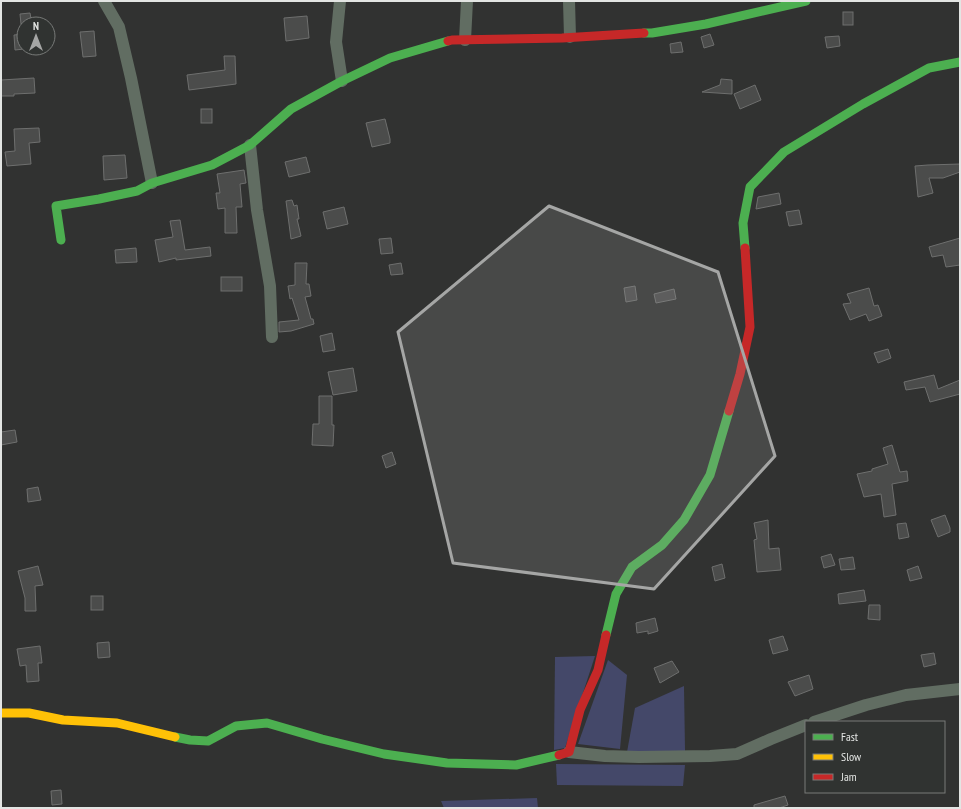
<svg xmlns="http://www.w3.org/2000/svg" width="961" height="809" font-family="'PT Sans Narrow',sans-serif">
<rect width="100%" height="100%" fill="#313231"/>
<g fill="#444869">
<path d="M 595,656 L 565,748 L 554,750 L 555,657 Z"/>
<path d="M 608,660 L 627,675 L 620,749 L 578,744 Z"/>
<path d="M 684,686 L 685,751 L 627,752 L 635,708 Z"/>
<path d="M 556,764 L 685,765 L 683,786 L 557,785 Z"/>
<path d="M 537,798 L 538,808 L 444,808 L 441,801 Z"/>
</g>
<g fill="#4b4c4b" stroke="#6e6f6e">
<rect x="843" y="12" width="10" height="13"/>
<path d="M 30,13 L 32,24 L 21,24 L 20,14 Z"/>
<path d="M 307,16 L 309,38 L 286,41 L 284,18 Z"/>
<path d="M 94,31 L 96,56 L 83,57 L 80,32 Z"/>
<path d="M 24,34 L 24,49 L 15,50 L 14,35 Z"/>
<path d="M 710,34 L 714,45 L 704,48 L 701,37 Z"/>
<path d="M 839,36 L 840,46 L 827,48 L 825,37 Z"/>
<path d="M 681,42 L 683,52 L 671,53 L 670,44 Z"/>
<path d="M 224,56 L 235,56 L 236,84 L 189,90 L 187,75 L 225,70 Z"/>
<path d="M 34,78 L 35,93 L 14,94 L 14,96 L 1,96 L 1,80 Z"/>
<path d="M 721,79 L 732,80 L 732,94 L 702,92 L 720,85 Z"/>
<path d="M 755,85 L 761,100 L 740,109 L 734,94 Z"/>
<rect x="201" y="109" width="11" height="14"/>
<path d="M 385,119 L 390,139 L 390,143 L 372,147 L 366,123 Z"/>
<path d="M 39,128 L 40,142 L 29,143 L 31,164 L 7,166 L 5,152 L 15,151 L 14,129 Z"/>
<path d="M 125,155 L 127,178 L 104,180 L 103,156 Z"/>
<path d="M 306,157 L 310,172 L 289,177 L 285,162 Z"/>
<path d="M 960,164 L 960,172 L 943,178 L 929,178 L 933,193 L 918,197 L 915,166 L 928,165 Z"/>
<path d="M 244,170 L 246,183 L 240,184 L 242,207 L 236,207 L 237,233 L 225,233 L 225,208 L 218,209 L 216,193 L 220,193 L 217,174 Z"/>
<path d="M 779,193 L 781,204 L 756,209 L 758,197 Z"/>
<path d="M 292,200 L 294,206 L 297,205 L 299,219 L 297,219 L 301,236 L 291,239 L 286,201 Z"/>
<path d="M 344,207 L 348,224 L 327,229 L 323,212 Z"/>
<path d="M 799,210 L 802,224 L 789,226 L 786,212 Z"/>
<path d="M 180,220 L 185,250 L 210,247 L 211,256 L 176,260 L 176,258 L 159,262 L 155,240 L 173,237 L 170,221 Z"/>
<path d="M 391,238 L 393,253 L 381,254 L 379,239 Z"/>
<path d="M 960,238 L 960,265 L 946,267 L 943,255 L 932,257 L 929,247 Z"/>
<path d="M 136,248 L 137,262 L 116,263 L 115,250 Z"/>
<path d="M 295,263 L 307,263 L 306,284 L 309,284 L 311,296 L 305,297 L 311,319 L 313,319 L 314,324 L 291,331 L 279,332 L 279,322 L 299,320 L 292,298 L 290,299 L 288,286 L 295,285 Z"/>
<path d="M 401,263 L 403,274 L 391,275 L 389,265 Z"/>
<rect x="221" y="277" width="21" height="14"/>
<path d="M 635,286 L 637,300 L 626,302 L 624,288 Z"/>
<path d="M 869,288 L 874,306 L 878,305 L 882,316 L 869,321 L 866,314 L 850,320 L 843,304 L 851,303 L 847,294 Z"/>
<path d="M 674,289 L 676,299 L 656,303 L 654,294 Z"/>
<path d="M 332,333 L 335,350 L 323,352 L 320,336 Z"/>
<path d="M 888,349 L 891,358 L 878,363 L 874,353 Z"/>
<path d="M 353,368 L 357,391 L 333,395 L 328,372 Z"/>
<path d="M 934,375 L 938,389 L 960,380 L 960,394 L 930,402 L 925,387 L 906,390 L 904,382 Z"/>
<path d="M 319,396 L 332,396 L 332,425 L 334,425 L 333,446 L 312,445 L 313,424 L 319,424 Z"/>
<path d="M 15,430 L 17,442 L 1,445 L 1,432 Z"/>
<path d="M 892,445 L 900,472 L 907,471 L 908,481 L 892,484 L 896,515 L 884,517 L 881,494 L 864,497 L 857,474 L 872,471 L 872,469 L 888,464 L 883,448 Z"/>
<path d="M 392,452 L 396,464 L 386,468 L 382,456 Z"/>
<path d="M 38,487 L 41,500 L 28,502 L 27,489 Z"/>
<path d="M 945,515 L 950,528 L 950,532 L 938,537 L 931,520 Z"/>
<path d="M 768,520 L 769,549 L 779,548 L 781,570 L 757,572 L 754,540 L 757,539 L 754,523 Z"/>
<path d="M 906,523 L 909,537 L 899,539 L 897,524 Z"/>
<path d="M 831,554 L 835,565 L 824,568 L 821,557 Z"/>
<path d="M 853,557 L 855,569 L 841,570 L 839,559 Z"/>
<path d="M 722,564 L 725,578 L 715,581 L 712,567 Z"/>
<path d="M 38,566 L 43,585 L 35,586 L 36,611 L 25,611 L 25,598 L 18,571 Z"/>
<path d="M 918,566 L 922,578 L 910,581 L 907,570 Z"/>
<path d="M 864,590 L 866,601 L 839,604 L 838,594 Z"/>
<rect x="91" y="596" width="12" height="14"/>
<path d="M 869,605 L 880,605 L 880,620 L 868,619 Z"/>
<path d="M 655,618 L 658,631 L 648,634 L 648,631 L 637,633 L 636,623 Z"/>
<path d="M 783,636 L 788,650 L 773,654 L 769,640 Z"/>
<path d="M 109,642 L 110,657 L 98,658 L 97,643 Z"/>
<path d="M 40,646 L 42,663 L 38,663 L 39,681 L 27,682 L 26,665 L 20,666 L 17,649 Z"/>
<path d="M 934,653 L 936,664 L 924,667 L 921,655 Z"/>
<path d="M 672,661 L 679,672 L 660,683 L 654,668 Z"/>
<path d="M 809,675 L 813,689 L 795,696 L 788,682 Z"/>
<path d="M 61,790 L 62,804 L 52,805 L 51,791 Z"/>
<path d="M 785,796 L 788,805 L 779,808 L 754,808 L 754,805 Z"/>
</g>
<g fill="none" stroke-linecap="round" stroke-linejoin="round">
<g stroke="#616d62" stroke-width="12">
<path d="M 104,1 L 119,27 L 131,78 L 152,183"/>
<path d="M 340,1 L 336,42 L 342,81"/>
<path d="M 569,1 L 570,37"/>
<path d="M 465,40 L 467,1"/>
<path d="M 250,145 L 257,210 L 270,286 L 272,337"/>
<path d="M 814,722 L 866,705 L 906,695 L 960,689"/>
<path d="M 569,752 L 605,756 L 639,757 L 710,756 L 737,754 L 771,739 L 806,725"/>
</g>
<g stroke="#4caf50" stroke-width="9">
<path d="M 644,33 L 652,33 L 706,24 L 806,1"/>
<path d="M 61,240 L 56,206 L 99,199 L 137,191 L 152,183 L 212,165 L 250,145 L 291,109 L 342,81 L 390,58 L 448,41"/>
<path d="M 745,248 L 743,223 L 750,187 L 784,152 L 863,104 L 929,68 L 960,62"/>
<path d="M 606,635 L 616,594 L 632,567 L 662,545 L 684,520 L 710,475 L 729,411"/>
<path d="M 175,737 L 190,740 L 208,741 L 236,726 L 267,723 L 322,739 L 384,754 L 447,763 L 516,765 L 559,755"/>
</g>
<path stroke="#ffc107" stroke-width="9" d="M 1,713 L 29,713 L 63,720 L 117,723 L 175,737"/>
<g stroke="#c62828" stroke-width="9">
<path d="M 448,41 L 452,40 L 562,38 L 644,33"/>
<path d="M 729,411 L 740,374 L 750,327 L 745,248"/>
<path d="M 559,755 L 569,752 L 580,710 L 598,670 L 606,635"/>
</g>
</g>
<path fill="#a5a6a5" fill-opacity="0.2" stroke="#a5a6a5" stroke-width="3" stroke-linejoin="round" d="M 549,206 L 718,272 L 775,456 L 654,589 L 453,563 L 398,332 Z"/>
<rect width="961" height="809" fill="none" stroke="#e3e5e3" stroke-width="4"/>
<rect x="805" y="721" width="140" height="72" fill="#303331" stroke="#787a78"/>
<rect x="813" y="734" width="20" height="6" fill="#4caf50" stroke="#787a78"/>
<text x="841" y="741" font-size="12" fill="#e3e5e3">Fast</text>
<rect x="813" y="754" width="20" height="6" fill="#ffc107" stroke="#787a78"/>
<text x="841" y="761" font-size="12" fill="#e3e5e3">Slow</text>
<rect x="813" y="774" width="20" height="6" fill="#c62828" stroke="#787a78"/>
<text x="841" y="781" font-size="12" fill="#e3e5e3">Jam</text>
<g transform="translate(36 36)"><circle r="19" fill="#303331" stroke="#787a78"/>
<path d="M0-3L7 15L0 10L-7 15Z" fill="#a5a6a5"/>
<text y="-6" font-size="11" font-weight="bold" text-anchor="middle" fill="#e3e5e3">N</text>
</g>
</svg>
